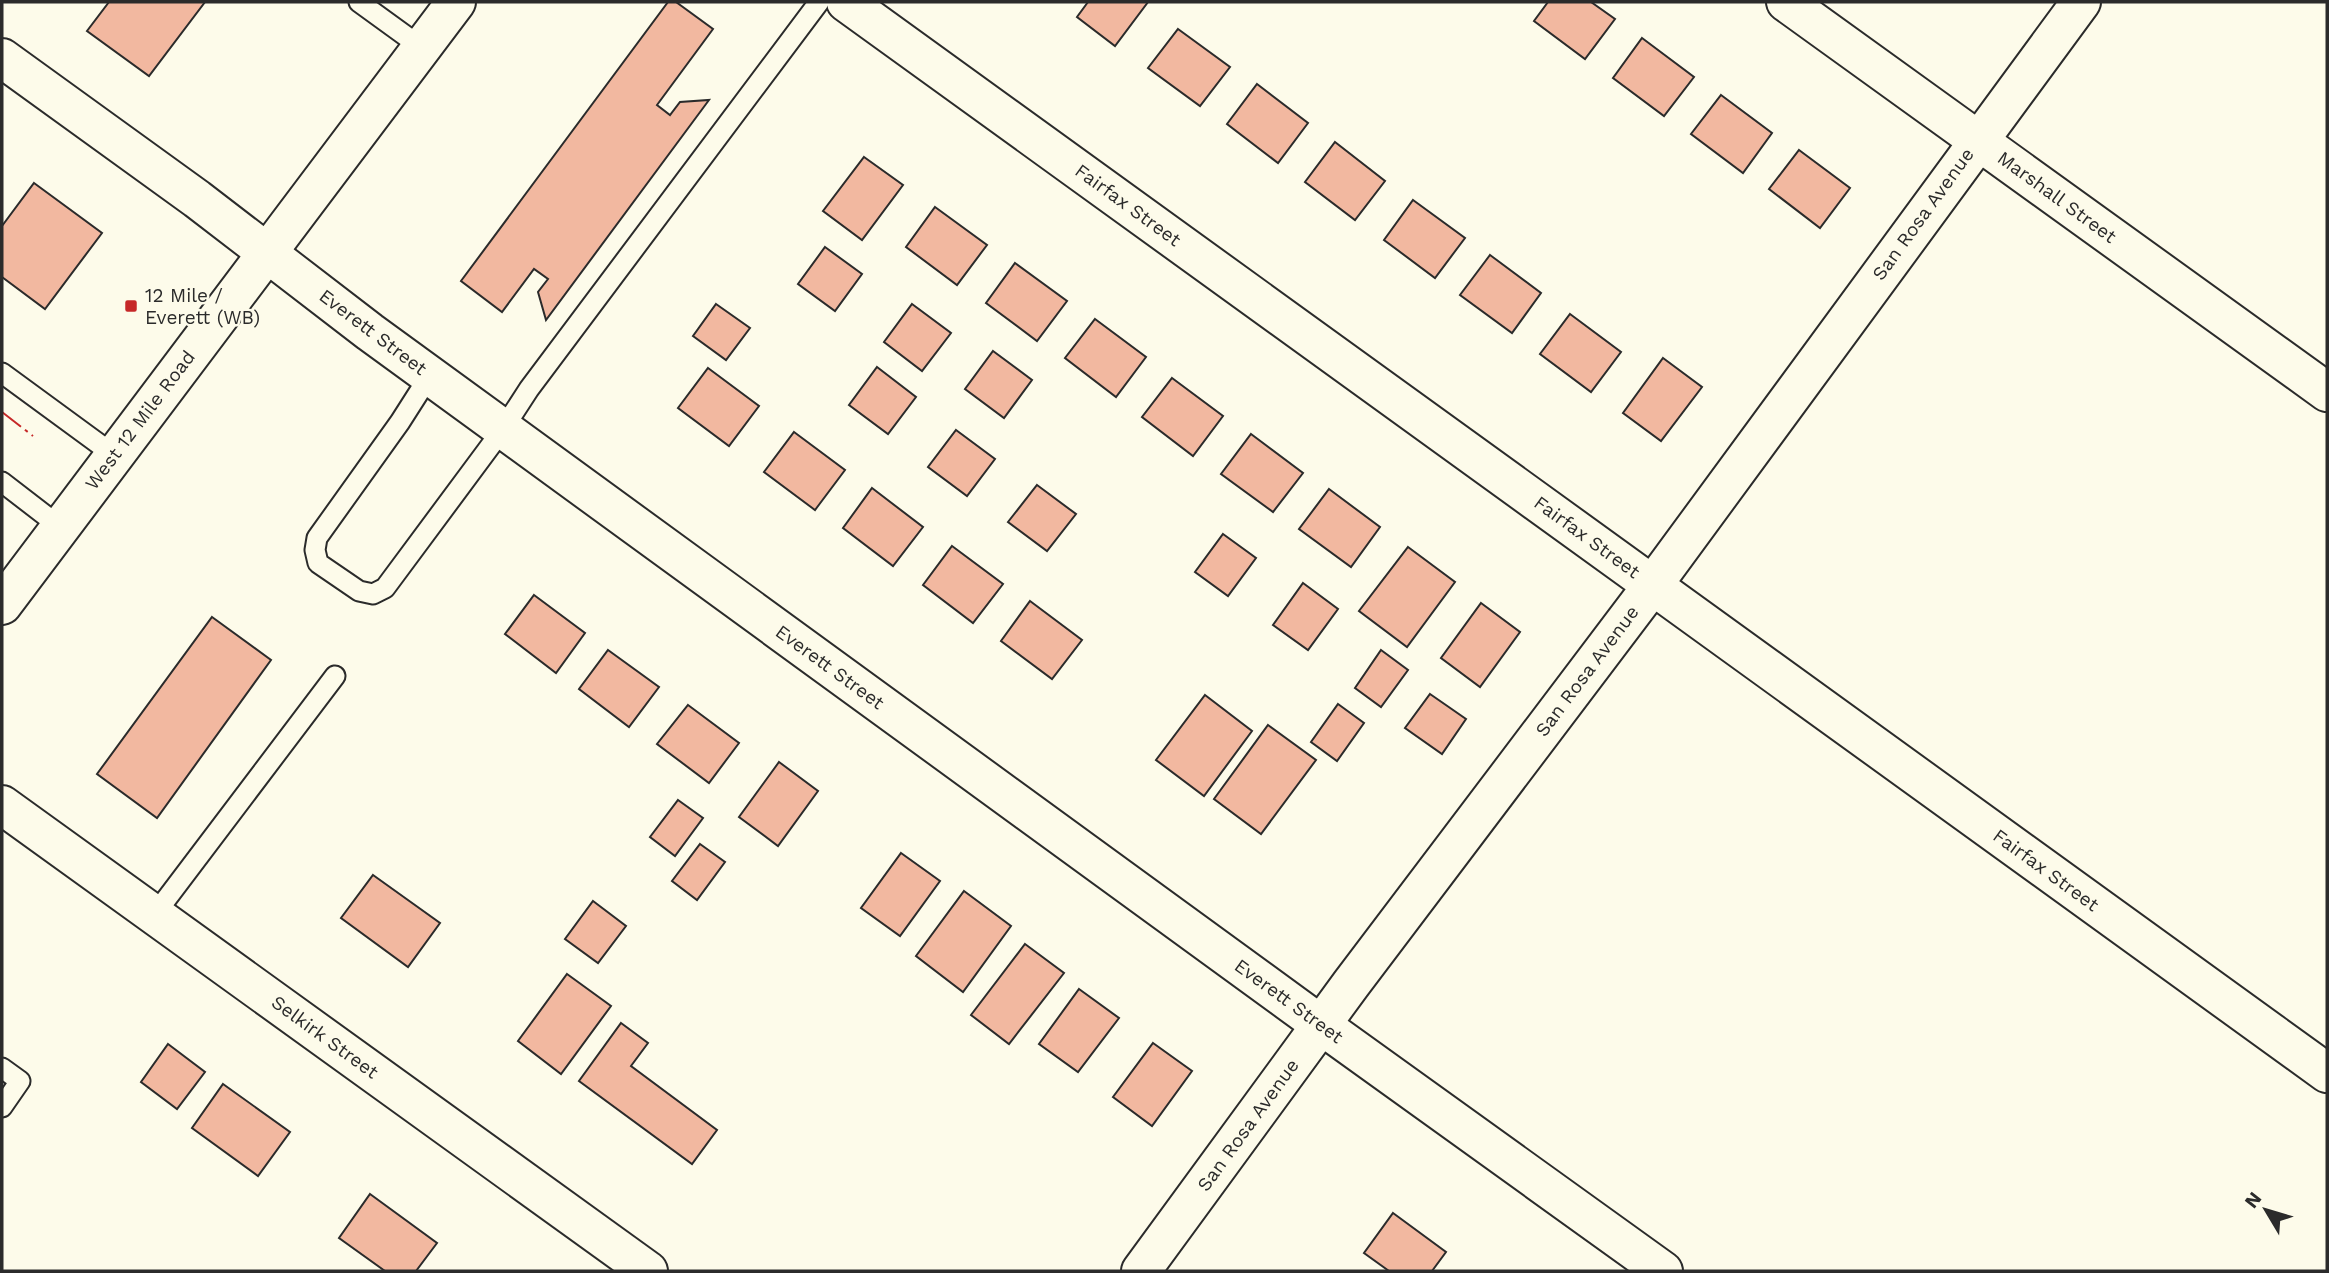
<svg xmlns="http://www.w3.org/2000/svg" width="2329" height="1273" font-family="'Work Sans',sans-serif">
<rect width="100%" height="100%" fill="#fdfbea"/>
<g fill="#f2b8a0" stroke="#2b2b2b" stroke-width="2">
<path d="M 109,2 L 205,2 L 149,76 L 87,31 Z"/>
<path d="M 668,2 L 676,2 L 713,29 L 657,105 L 670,115 L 680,102 L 709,100 L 546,320 L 538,292 L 548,279 L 534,269 L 502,312 L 461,281 Z"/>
<path d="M 1088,2 L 1148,2 L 1115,46 L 1077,17 Z"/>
<path d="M 1548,2 L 1591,2 L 1615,19 L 1585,59 L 1534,21 Z"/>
<path d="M 1178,29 L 1230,67 L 1200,106 L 1148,68 Z"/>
<path d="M 1642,38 L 1694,77 L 1664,116 L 1613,78 Z"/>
<path d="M 1257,84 L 1308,123 L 1278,163 L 1227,124 Z"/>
<path d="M 1721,95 L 1772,133 L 1743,173 L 1691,134 Z"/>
<path d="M 1335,142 L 1385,181 L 1355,220 L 1305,182 Z"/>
<path d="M 1799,150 L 1850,188 L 1820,228 L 1769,189 Z"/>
<path d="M 864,157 L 903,185 L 862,240 L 823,211 Z"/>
<path d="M 34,183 L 102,233 L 45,309 L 2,277 L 2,226 Z"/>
<path d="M 1413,200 L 1465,238 L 1435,278 L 1384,240 Z"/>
<path d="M 935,207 L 987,245 L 957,285 L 906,247 Z"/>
<path d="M 825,247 L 862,274 L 835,311 L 798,284 Z"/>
<path d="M 1490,255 L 1541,293 L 1512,333 L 1460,295 Z"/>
<path d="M 1015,263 L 1067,301 L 1037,341 L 986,303 Z"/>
<path d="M 716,304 L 750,328 L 726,360 L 693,336 Z"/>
<path d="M 912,304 L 951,333 L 922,371 L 884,342 Z"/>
<path d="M 1570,314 L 1621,352 L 1591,392 L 1540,354 Z"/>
<path d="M 1095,319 L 1146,357 L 1116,397 L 1065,358 Z"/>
<path d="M 993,351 L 1032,380 L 1004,418 L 965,389 Z"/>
<path d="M 1663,358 L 1702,387 L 1661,441 L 1623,413 Z"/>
<path d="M 877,367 L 916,397 L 888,434 L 849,405 Z"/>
<path d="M 708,368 L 759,406 L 729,446 L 678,408 Z"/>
<path d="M 1172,378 L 1223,416 L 1193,456 L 1142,417 Z"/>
<path d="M 956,430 L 995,459 L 967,496 L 928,467 Z"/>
<path d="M 794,432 L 845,470 L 815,510 L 764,472 Z"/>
<path d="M 1251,434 L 1303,473 L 1273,512 L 1221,474 Z"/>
<path d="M 1037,485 L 1076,514 L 1047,551 L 1008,522 Z"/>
<path d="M 872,488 L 923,527 L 893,566 L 843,528 Z"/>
<path d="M 1329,489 L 1380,527 L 1351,567 L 1299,529 Z"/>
<path d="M 1223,534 L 1256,558 L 1228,596 L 1195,572 Z"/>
<path d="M 952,546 L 1003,584 L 973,623 L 923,585 Z"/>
<path d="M 1408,547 L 1455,582 L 1407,647 L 1359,611 Z"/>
<path d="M 1303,583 L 1338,609 L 1308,650 L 1273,625 Z"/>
<path d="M 534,595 L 585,633 L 556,673 L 505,634 Z"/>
<path d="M 1030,601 L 1082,640 L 1052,679 L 1001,641 Z"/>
<path d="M 1481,603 L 1520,632 L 1480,687 L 1441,658 Z"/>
<path d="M 212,617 L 271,660 L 157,818 L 97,774 Z"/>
<path d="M 608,650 L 659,687 L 629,727 L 579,689 Z"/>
<path d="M 1381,650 L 1408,670 L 1381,707 L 1355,688 Z"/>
<path d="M 1430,694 L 1466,719 L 1442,754 L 1405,728 Z"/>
<path d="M 1205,695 L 1252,731 L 1204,796 L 1156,760 Z"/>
<path d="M 1338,704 L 1364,723 L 1337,761 L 1311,742 Z"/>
<path d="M 688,705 L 739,743 L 709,783 L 657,744 Z"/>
<path d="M 1268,725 L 1316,760 L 1261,834 L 1214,799 Z"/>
<path d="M 779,762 L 818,791 L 778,846 L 739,817 Z"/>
<path d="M 678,800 L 703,818 L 675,856 L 650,837 Z"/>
<path d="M 700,844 L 725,862 L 697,900 L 672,881 Z"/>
<path d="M 901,853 L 940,881 L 900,936 L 861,908 Z"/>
<path d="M 373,875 L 440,923 L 408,967 L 341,918 Z"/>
<path d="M 964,891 L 1011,926 L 963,992 L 916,956 Z"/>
<path d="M 593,901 L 626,926 L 598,963 L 565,939 Z"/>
<path d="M 1025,944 L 1064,973 L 1009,1044 L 971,1015 Z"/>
<path d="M 567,974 L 611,1006 L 561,1074 L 518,1041 Z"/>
<path d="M 1079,989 L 1119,1018 L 1078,1072 L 1039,1044 Z"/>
<path d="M 621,1023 L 648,1043 L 631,1066 L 717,1130 L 692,1164 L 579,1081 Z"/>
<path d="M 1153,1043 L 1192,1071 L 1152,1126 L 1113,1097 Z"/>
<path d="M 168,1044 L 205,1072 L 177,1109 L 141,1082 Z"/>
<path d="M 223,1084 L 290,1132 L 258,1176 L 192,1128 Z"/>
<path d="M 370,1194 L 437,1243 L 416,1271 L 385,1271 L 339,1238 Z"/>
<path d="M 1393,1213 L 1446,1252 L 1432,1271 L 1389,1271 L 1364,1253 Z"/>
</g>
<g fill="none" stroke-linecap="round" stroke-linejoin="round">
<g stroke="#2b2b2b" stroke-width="23">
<g id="lane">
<path d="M 359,2 L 421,47"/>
<path d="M 2,373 L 114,455"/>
<path d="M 430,375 L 400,422 L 317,538 L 315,550 L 318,563 L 359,591 L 373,594 L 385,588 L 503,429 L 529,389 L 819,2"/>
<path d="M 2,482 L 59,526"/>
<path d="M 155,914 L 335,676"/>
<path d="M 2,1068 L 20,1081 L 2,1107"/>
</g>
</g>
<g stroke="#2b2b2b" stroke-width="42">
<g id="street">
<path d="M 846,2 L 2327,1073"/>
<path d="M 1786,2 L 2327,392"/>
<path d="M 2,58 L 197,199 L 370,332 L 1321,1025 L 1663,1271"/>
<path d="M 2,805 L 648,1271"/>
<path d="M 1141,1271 L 1351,984 L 1652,586 L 2081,2"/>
</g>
</g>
<g stroke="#2b2b2b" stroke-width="42">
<path id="secondary" d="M 2,605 L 456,2"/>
</g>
<use href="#lane" stroke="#fdfbea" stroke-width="19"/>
<use href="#street" stroke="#fdfbea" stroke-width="38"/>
<use href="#secondary" stroke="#fdfbea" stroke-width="38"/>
<path stroke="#c62828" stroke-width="2" stroke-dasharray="24 5 3.5 5" stroke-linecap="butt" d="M 2,412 L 33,436"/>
</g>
<rect fill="#c62828" stroke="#fdfbea" stroke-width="2.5" x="124" y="299" width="14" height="14" rx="3.5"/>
<g text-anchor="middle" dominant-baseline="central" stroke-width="5" stroke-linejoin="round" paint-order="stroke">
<g font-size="19" fill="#2b2b2b" stroke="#fdfbea">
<text transform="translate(2057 197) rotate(36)">Marshall Street</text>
<text transform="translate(1128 205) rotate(36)">Fairfax Street</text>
<text transform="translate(1923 214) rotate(-54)">San Rosa Avenue</text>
<text transform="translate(373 332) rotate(37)">Everett Street</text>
<text transform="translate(140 420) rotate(-53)">West 12 Mile Road</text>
<text transform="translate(1587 537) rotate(36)">Fairfax Street</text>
<text transform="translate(830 667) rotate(36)">Everett Street</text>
<text transform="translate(1587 671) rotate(-53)">San Rosa Avenue</text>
<text transform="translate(2046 870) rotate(36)">Fairfax Street</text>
<text transform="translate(1289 1001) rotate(36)">Everett Street</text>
<text transform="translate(325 1037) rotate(36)">Selkirk Street</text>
<text transform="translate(1248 1125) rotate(-54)">San Rosa Avenue</text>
</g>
<g font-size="19" fill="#2b2b2b" stroke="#fdfbea" text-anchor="start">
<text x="145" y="295">12 Mile /<tspan x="145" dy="22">Everett (WB)</tspan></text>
</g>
</g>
<rect width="2329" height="1273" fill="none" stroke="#2b2b2b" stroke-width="7"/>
<g transform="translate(2266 1210) rotate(308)" stroke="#fdfbea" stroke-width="5" paint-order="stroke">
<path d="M0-5L12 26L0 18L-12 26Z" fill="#2b2b2b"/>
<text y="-10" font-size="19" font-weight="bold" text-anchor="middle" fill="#2b2b2b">N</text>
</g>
</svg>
